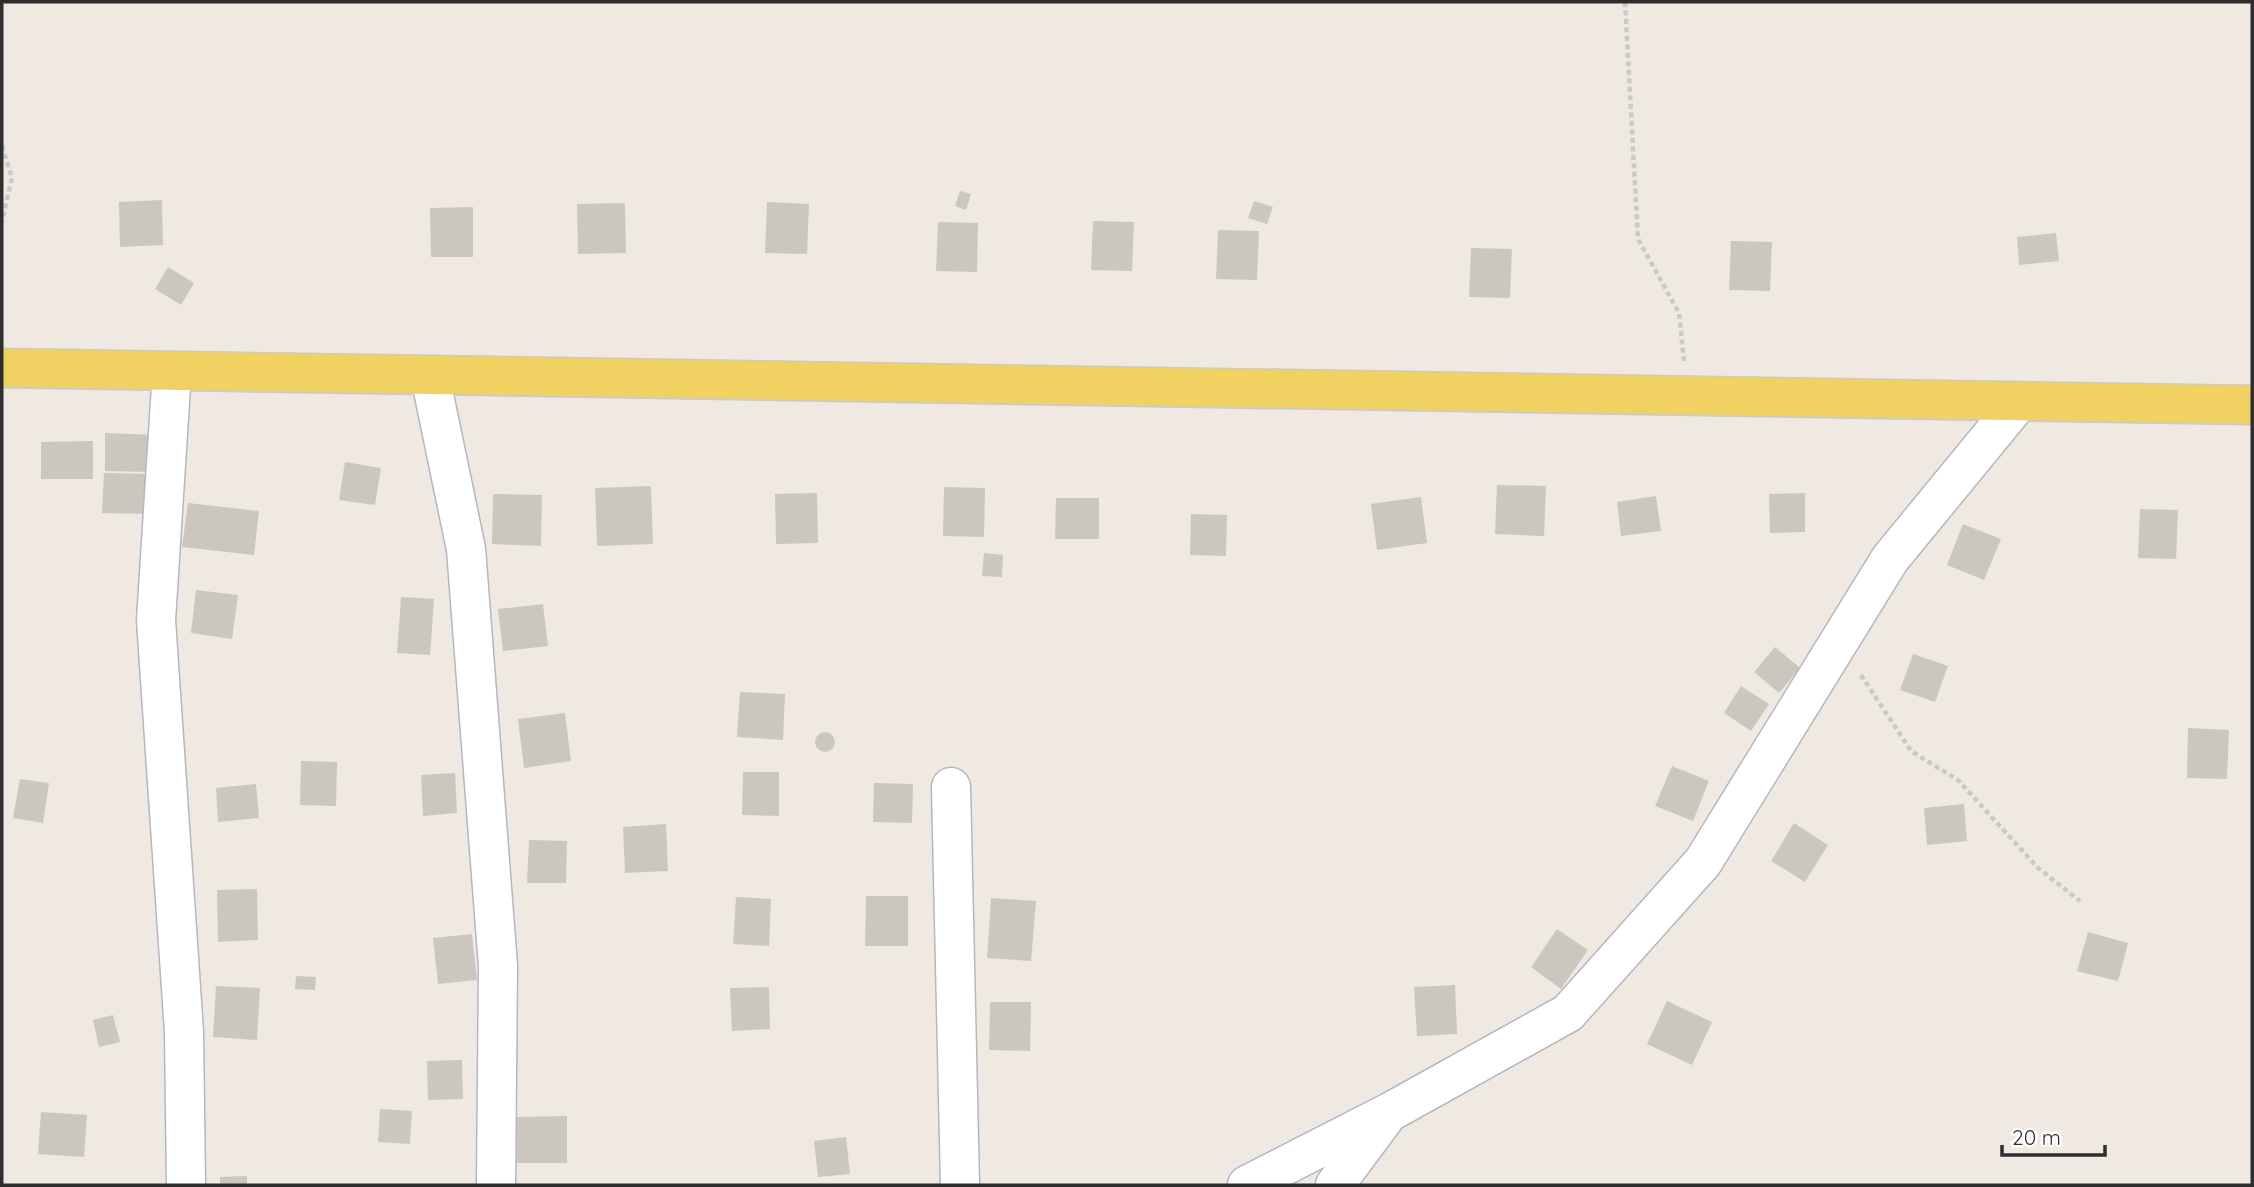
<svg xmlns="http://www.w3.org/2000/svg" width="2254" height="1187" font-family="Quicksand,sans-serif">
<rect width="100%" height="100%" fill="#efe9e1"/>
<g fill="#cbc7bf">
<path d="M 960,191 L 971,194 L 966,210 L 955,206 Z"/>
<path d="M 162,200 L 163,245 L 120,247 L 119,202 Z"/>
<path d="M 1254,201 L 1273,207 L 1267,224 L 1248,218 Z"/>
<path d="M 767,202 L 809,204 L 807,254 L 765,253 Z"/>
<path d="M 625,203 L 626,253 L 578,254 L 577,204 Z"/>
<path d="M 473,207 L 473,257 L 431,257 L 430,208 Z"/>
<path d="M 1093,221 L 1134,222 L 1132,271 L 1091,270 Z"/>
<path d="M 938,222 L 978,223 L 977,272 L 936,271 Z"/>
<path d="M 1218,230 L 1259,231 L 1257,280 L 1216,279 Z"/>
<path d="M 2056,233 L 2059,261 L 2019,265 L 2017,237 Z"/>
<path d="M 1731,241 L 1772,242 L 1770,291 L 1729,290 Z"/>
<path d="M 1471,248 L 1512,249 L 1510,298 L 1469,297 Z"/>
<path d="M 168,267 L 194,283 L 181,305 L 155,289 Z"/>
<path d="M 105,433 L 154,435 L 152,472 L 105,471 Z"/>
<path d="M 93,441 L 93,479 L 41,479 L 41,442 Z"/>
<path d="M 345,462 L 381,468 L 375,505 L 339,500 Z"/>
<path d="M 104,473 L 152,474 L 150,514 L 102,513 Z"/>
<path d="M 1497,485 L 1546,486 L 1544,536 L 1495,534 Z"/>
<path d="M 651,486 L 653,544 L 597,546 L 595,488 Z"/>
<path d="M 944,487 L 985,488 L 984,537 L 943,536 Z"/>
<path d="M 817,493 L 818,543 L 776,544 L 775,494 Z"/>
<path d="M 1805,493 L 1805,532 L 1770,533 L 1769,494 Z"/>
<path d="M 493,494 L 542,495 L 541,546 L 492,544 Z"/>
<path d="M 1656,496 L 1661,531 L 1621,536 L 1617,502 Z"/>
<path d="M 1421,497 L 1427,543 L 1377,550 L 1371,504 Z"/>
<path d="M 1056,498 L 1099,498 L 1099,539 L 1055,539 Z"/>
<path d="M 188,503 L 259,511 L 254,555 L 182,547 Z"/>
<path d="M 2140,509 L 2178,510 L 2176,559 L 2138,558 Z"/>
<path d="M 1191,514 L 1227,515 L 1226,556 L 1190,555 Z"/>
<path d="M 1963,524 L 2001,539 L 1984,580 L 1947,565 Z"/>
<path d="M 984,553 L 1003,555 L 1002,577 L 982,576 Z"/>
<path d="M 196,590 L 238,595 L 232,639 L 191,633 Z"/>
<path d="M 401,597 L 434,599 L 430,655 L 397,653 Z"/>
<path d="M 543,604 L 548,646 L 503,651 L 498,609 Z"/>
<path d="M 1775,647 L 1800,668 L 1779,693 L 1754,672 Z"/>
<path d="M 1913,654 L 1948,666 L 1935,702 L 1900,690 Z"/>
<path d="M 1741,686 L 1769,704 L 1751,731 L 1724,713 Z"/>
<path d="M 740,692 L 785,694 L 783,740 L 737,737 Z"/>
<path d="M 565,713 L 571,761 L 524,768 L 518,719 Z"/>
<path d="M 2188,728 L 2229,730 L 2227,779 L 2187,778 Z"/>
<circle cx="825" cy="742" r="10"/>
<path d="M 301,761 L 337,762 L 336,806 L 300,805 Z"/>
<path d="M 1672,766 L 1709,781 L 1693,821 L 1655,806 Z"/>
<path d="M 743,772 L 779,772 L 779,816 L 742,815 Z"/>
<path d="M 455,773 L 457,813 L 423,816 L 421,775 Z"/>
<path d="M 20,779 L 49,783 L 43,823 L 13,818 Z"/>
<path d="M 874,783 L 913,784 L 912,823 L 873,822 Z"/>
<path d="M 256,784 L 259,818 L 218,822 L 216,788 Z"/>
<path d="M 1964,804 L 1967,841 L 1927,845 L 1924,808 Z"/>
<path d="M 1794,823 L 1828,845 L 1805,882 L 1771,861 Z"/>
<path d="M 666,824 L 668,871 L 625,873 L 623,827 Z"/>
<path d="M 529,840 L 567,841 L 566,883 L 527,883 Z"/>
<path d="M 257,889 L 258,940 L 218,942 L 217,890 Z"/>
<path d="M 866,896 L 908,896 L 908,946 L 865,946 Z"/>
<path d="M 736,897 L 771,899 L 769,946 L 733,944 Z"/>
<path d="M 991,898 L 1036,901 L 1031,961 L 987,958 Z"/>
<path d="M 1557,929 L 1588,950 L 1561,989 L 1531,967 Z"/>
<path d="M 2088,932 L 2128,943 L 2118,981 L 2077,971 Z"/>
<path d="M 472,934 L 477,980 L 438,984 L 433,938 Z"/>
<path d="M 296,976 L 316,977 L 315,990 L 295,989 Z"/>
<path d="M 1455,985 L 1457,1034 L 1417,1036 L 1414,987 Z"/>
<path d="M 216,986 L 260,988 L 257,1040 L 213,1037 Z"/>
<path d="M 769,987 L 770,1029 L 732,1031 L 730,988 Z"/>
<path d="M 1667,1001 L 1712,1022 L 1692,1065 L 1647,1044 Z"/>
<path d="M 990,1002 L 1031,1002 L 1030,1051 L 989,1050 Z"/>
<path d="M 113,1015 L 120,1042 L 99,1047 L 93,1020 Z"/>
<path d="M 462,1060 L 463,1099 L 428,1100 L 427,1061 Z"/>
<path d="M 380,1109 L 412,1111 L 410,1144 L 378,1142 Z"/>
<path d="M 41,1112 L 87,1115 L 84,1157 L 38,1154 Z"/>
<path d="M 567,1116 L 567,1163 L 517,1163 L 517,1117 Z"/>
<path d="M 846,1137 L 850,1174 L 818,1177 L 814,1141 Z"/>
<path d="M 247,1176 L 247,1185 L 220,1185 L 220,1177 Z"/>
</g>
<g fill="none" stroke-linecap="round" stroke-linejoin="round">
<g stroke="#b4b7c1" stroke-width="41">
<g id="minor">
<path d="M 172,371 L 156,620 L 184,1032 L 186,1185"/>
<path d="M 430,376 L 466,549 L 498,966 L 496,1185"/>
<path d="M 951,787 L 960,1185"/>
<path d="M 1247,1185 L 1390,1112 L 1568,1013 L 1703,862 L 1890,559 L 2018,403"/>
<path d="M 1335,1185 L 1384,1119"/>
</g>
</g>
<g stroke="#c9c9c9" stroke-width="41">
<path id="major" d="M 2,368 L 2252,405"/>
</g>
<g stroke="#c9c9c9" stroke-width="4.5" stroke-dasharray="5 3.5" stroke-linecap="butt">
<path d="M 1625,2 L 1638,239 L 1679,313 L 1684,361"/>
<path d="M 2,146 L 12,178 L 2,221"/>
<path d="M 1861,675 L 1911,751 L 1958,780 L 2038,868 L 2080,901"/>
</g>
<use href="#minor" stroke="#fff" stroke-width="38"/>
<use href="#major" stroke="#f2d163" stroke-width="38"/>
</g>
<rect width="2254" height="1187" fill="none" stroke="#2e2e2e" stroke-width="7"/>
<path d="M2002 1145v10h103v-10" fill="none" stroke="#2e2e2e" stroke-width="3.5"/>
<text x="2012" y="1145" font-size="21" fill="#2e2e2e" stroke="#ffffff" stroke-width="5" paint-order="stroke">20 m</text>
</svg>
